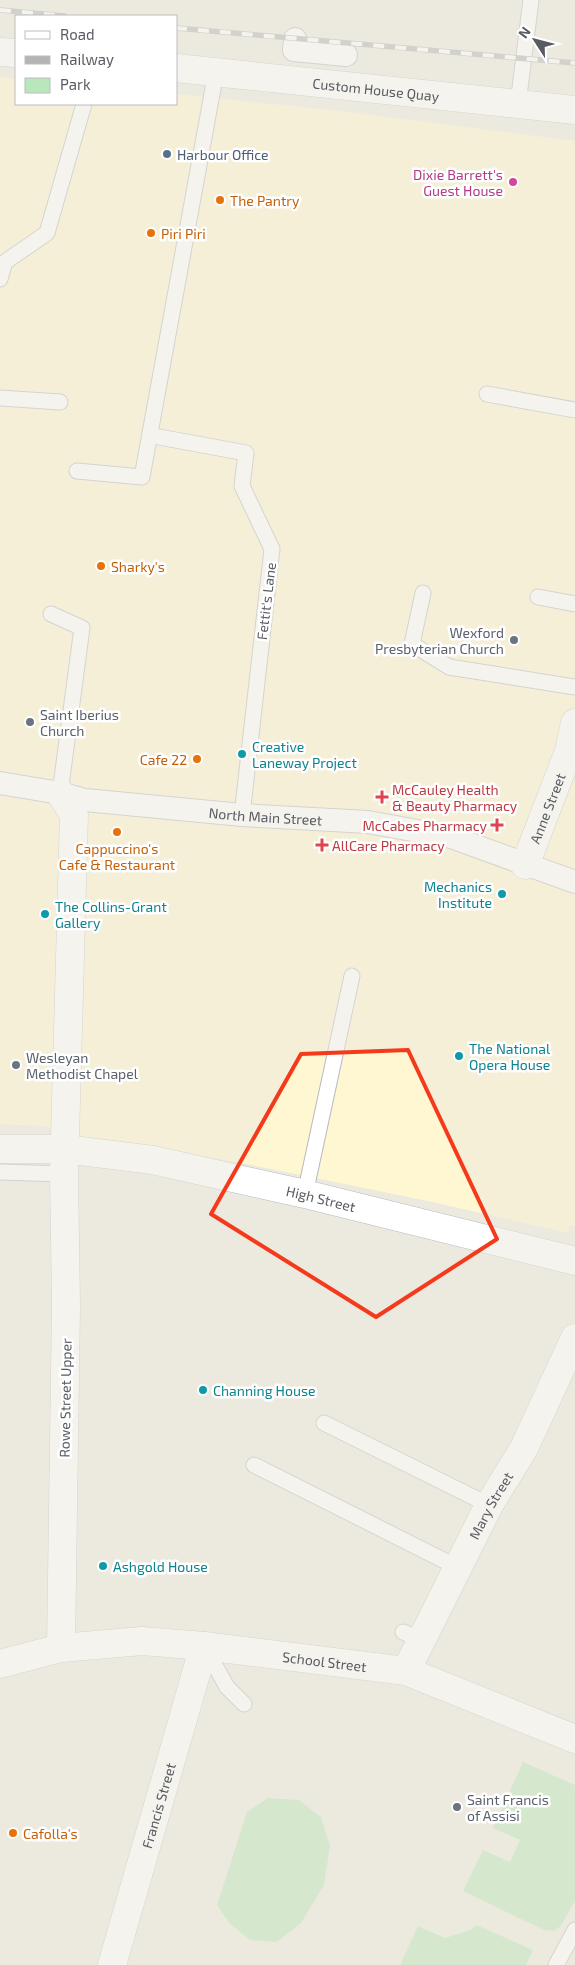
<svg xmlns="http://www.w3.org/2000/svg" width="575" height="1965" font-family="'Exo 2',sans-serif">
<rect width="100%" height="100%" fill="#eceadf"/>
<path fill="#fff7d1" d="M 0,77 L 16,79 L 16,104 L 176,104 L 176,94 L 339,111 L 575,141 L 575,1226 L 570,1225 L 568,1233 L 428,1201 L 247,1164 L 163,1149 L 88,1140 L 45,1126 L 0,1124 Z"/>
<g fill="#b8e7bb">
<path d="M 523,1762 L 575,1785 L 575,1901 L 561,1926 L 554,1931 L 544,1930 L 463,1891 L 483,1850 L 510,1862 L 520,1840 L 493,1828 Z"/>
<path d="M 268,1798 L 299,1800 L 321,1817 L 330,1846 L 324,1885 L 301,1923 L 277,1942 L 250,1940 L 229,1923 L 217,1905 L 247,1812 Z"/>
<path d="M 477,1925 L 533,1950 L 526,1965 L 400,1965 L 418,1926 L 445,1938 L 470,1930 Z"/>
</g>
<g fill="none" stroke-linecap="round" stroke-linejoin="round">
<g stroke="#b7b9bf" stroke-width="17">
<g id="service">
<path d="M 518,104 L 531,0"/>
<path d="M 0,279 L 5,262 L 47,233 L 84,104"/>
<path d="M 487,394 L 575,410"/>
<path d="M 0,398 L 60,402"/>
<path d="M 159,437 L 246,453 L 242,486 L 272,549 L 242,815"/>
<path d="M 77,471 L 142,477 L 216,72"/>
<path d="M 423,593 L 412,644 L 449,667 L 575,687"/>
<path d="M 538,597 L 575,604"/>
<path d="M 51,614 L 82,628 L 60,793"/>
<path d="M 0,1172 L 64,1174"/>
<path d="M 305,1194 L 352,976"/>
<path d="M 324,1423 L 489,1505"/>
<path d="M 254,1465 L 457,1567"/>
<path d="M 403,1632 L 422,1640"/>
<path d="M 204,1646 L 227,1687 L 244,1704"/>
<path d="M 556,1965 L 575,1930"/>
</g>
</g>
<g stroke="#b7b9bf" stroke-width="24">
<g id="pedestrian">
<path d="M 295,39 L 294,50 L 346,55"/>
<path id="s1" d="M 0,783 L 60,793 L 85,800 L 242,815 L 368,822 L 451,837 L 575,882"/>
</g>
</g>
<g stroke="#b7b9bf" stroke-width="29">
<g id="minor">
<path d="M 60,793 L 74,815 L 64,1174 L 66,1305 L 61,1648"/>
<path id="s2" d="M 525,865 L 569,751 L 575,723"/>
<path id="s3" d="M 0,1149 L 65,1149 L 153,1160 L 305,1194 L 575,1261"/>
<path id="s4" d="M 406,1671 L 489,1505 L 524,1448 L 575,1338"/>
</g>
</g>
<g stroke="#b7b9bf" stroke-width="29">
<g id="tertiary">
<path id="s5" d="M 112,1965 L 204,1646"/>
</g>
</g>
<g stroke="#b8bbc2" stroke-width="29">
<g id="secondary">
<path d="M 0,52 L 16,53"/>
<path id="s6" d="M 176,68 L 575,110"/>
<path id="s7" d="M 0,1664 L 61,1648 L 142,1641 L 204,1646 L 406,1671 L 575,1739"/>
</g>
</g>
<use href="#service" stroke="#fff" stroke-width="15"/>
<use href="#pedestrian" stroke="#fff" stroke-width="22"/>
<use href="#minor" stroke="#fff" stroke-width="28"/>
<use href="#tertiary" stroke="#fff" stroke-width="28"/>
<use href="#secondary" stroke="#fff" stroke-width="28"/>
<g stroke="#b3b4b4" stroke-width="5.5">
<g id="rail">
<path d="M 0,10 L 65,16"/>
<path d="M 176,28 L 575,63"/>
</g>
</g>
<use href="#rail" stroke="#fff" stroke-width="4" stroke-dasharray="11" stroke-linecap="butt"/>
</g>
<path d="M0 0H575V1965H0ZM 408,1050 L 497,1239 L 376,1317 L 211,1214 L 301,1054 Z" fill="#eceadf" fill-opacity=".55" fill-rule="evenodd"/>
<path fill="none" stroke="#f53a1c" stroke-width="4" stroke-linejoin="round" d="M 408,1050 L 497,1239 L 376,1317 L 211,1214 L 301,1054 Z"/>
<circle fill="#5c6f8a" stroke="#fff" stroke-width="2" cx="167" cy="154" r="5"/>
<circle fill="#d1479c" stroke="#fff" stroke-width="2" cx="513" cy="182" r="5"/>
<g fill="#e8710a" stroke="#fff" stroke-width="2">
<circle cx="220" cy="200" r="5"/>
<circle cx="151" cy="233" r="5"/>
<circle cx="101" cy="566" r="5"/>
<circle cx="197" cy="759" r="5"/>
<circle cx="117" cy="832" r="5"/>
<circle cx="13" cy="1833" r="5"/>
</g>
<g fill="#6b7280" stroke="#fff" stroke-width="2">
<circle cx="514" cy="640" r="5"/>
<circle cx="30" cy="722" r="5"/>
<circle cx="16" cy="1065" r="5"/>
<circle cx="457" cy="1807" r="5"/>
</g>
<g fill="#0f9aa8" stroke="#fff" stroke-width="2">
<circle cx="242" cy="754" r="5"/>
<circle cx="502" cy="894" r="5"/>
<circle cx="45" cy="914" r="5"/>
<circle cx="459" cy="1056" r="5"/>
<circle cx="203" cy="1390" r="5"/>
<circle cx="103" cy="1566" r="5"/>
</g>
<g fill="#e0444e" stroke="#fff" stroke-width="2">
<path d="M379.5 789.5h5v5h5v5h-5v5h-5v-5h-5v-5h5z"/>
<path d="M494.5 817.5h5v5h5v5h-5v5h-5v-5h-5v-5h5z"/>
<path d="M319.5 837.5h5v5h5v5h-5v5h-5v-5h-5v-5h5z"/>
</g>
<g text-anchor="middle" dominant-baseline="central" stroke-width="5" stroke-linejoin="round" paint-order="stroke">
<g font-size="14" fill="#585b61" stroke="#fff">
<text stroke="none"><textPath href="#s6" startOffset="201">Custom House Quay</textPath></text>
<text transform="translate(266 601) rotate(-83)">Fettit's Lane</text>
<text stroke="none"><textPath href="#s2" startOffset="61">Anne Street</textPath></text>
<text stroke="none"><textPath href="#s1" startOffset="268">North Main Street</textPath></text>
<text stroke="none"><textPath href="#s3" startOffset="326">High Street</textPath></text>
<text transform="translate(65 1398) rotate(-89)">Rowe Street Upper</text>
<text stroke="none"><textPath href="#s4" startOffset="186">Mary Street</textPath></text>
<text stroke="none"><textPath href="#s7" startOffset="328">School Street</textPath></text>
<text stroke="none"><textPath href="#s5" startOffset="166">Francis Street</textPath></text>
</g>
<g font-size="14" fill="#4e5e75" stroke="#fff" text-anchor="start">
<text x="177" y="154">Harbour Office</text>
</g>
<g font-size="14" fill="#b23c85" stroke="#fff" text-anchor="end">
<text x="503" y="174">Dixie Barrett's<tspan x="503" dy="16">Guest House</tspan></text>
</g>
<g font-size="14" fill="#c56008" stroke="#fff" text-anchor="start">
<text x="230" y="200">The Pantry</text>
<text x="161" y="233">Piri Piri</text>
<text x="111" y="566">Sharky's</text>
<text x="187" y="759" text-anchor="end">Cafe 22</text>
<text x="117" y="848" text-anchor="middle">Cappuccino's<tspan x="117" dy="16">Cafe &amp; Restaurant</tspan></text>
<text x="23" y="1833">Cafolla's</text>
</g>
<g font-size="14" fill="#5b616d" stroke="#fff" text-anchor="start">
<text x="504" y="632" text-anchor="end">Wexford<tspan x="504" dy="16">Presbyterian Church</tspan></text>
<text x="40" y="714">Saint Iberius<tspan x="40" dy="16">Church</tspan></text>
<text x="26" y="1057">Wesleyan<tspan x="26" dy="16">Methodist Chapel</tspan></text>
<text x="467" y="1799">Saint Francis<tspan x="467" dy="16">of Assisi</tspan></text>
</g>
<g font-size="14" fill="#0d838f" stroke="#fff" text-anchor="start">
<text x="252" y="746">Creative<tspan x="252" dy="16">Laneway Project</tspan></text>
<text x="492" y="886" text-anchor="end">Mechanics<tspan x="492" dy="16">Institute</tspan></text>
<text x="55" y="906">The Collins-Grant<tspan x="55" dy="16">Gallery</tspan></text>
<text x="469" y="1048">The National<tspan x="469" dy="16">Opera House</tspan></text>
<text x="213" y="1390">Channing House</text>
<text x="113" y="1566">Ashgold House</text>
</g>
<g font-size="14" fill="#be3a42" stroke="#fff" text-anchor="start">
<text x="392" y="789">McCauley Health<tspan x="392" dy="16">&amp; Beauty Pharmacy</tspan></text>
<text x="487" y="825" text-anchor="end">McCabes Pharmacy</text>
<text x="332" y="845">AllCare Pharmacy</text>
</g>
</g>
<rect x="15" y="15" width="162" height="90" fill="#ffffff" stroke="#bcbdc0"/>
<rect x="25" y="31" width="25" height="8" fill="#ffffff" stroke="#bcbdc0"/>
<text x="60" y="40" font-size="15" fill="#585b61">Road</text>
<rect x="25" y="56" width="25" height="8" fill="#b3b4b4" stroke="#bcbdc0"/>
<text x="60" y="65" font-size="15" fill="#585b61">Railway</text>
<rect x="25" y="78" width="25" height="15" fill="#b8e7bb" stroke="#bcbdc0"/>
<text x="60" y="90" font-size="15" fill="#585b61">Park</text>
<g transform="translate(535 40) rotate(306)" stroke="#ffffff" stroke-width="4" paint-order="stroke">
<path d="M0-4L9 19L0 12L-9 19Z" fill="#585b61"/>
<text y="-8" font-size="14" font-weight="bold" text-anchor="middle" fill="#585b61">N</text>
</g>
</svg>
